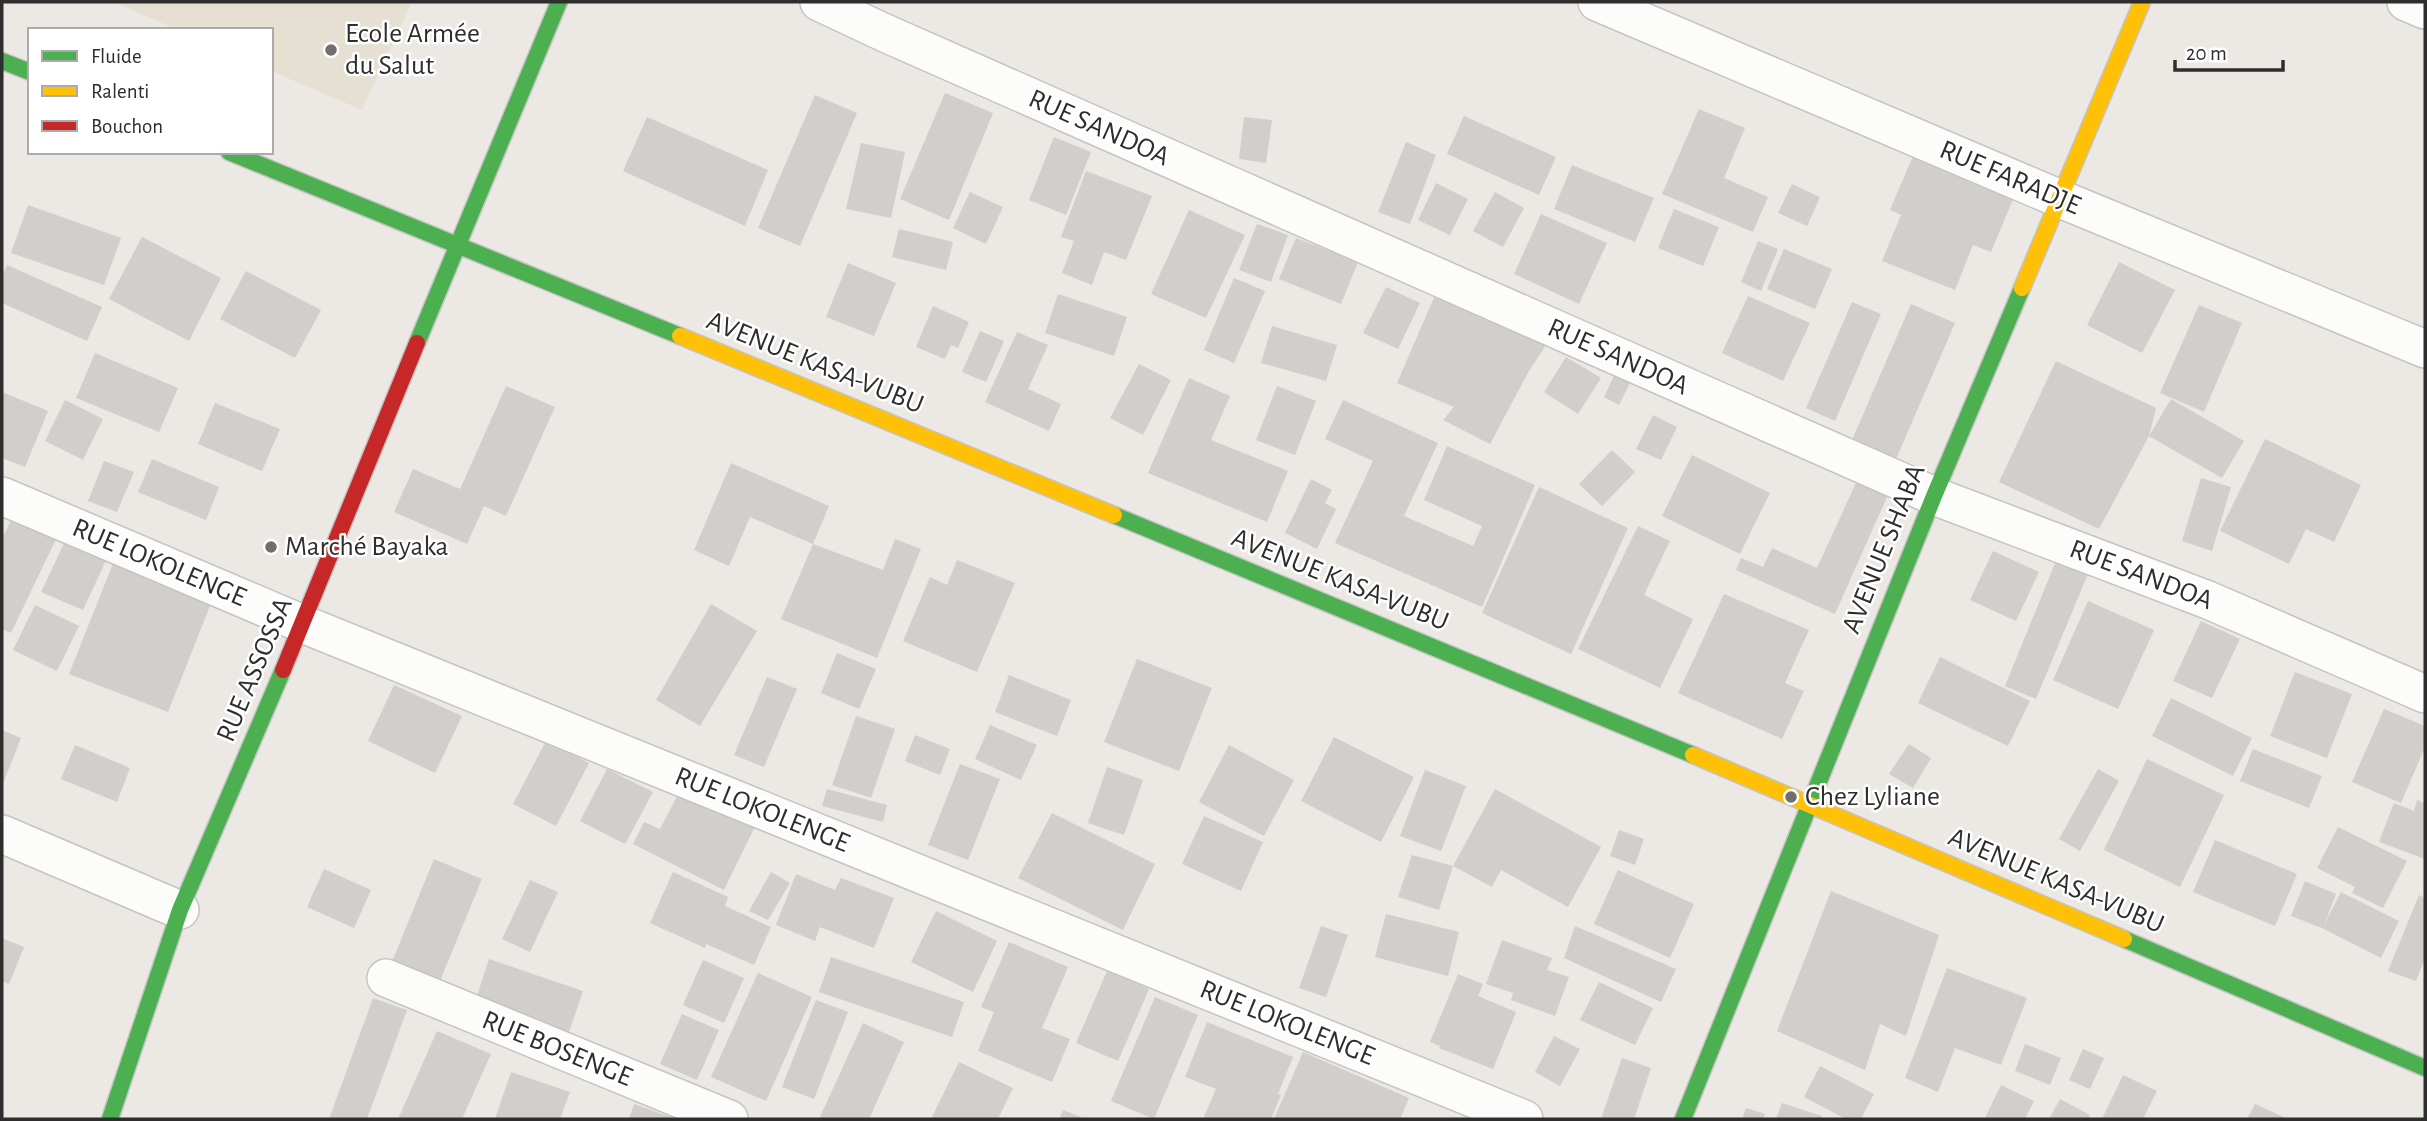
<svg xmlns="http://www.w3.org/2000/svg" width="2427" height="1121" font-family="'Alegreya Sans',sans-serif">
<rect width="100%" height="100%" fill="#ece8e4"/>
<path fill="#e6e0d3" d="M 113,2 L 412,2 L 362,110 L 271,71 L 271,30 L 178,30 Z"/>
<g fill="#d1cecb">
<path d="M 945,93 L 993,113 L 949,220 L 900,199 Z"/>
<path d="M 815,95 L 857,113 L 800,246 L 758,228 Z"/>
<path d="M 1699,109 L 1745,128 L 1724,178 L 1768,197 L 1753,232 L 1662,194 Z"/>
<path d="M 1464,116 L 1556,157 L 1539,195 L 1447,154 Z"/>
<path d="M 647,117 L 768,170 L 745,226 L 623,171 Z"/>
<path d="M 1244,117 L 1272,120 L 1266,163 L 1239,159 Z"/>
<path d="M 1054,137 L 1091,152 L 1066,215 L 1029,200 Z"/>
<path d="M 1406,142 L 1436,155 L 1410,224 L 1378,212 Z"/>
<path d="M 861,143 L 905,152 L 891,218 L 846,209 Z"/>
<path d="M 1913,156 L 2014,197 L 1991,252 L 1973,245 L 1955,290 L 1882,261 L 1901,215 L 1890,210 Z"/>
<path d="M 1572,165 L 1654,198 L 1635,242 L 1554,209 Z"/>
<path d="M 1086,171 L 1152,196 L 1126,260 L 1104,252 L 1092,285 L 1062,273 L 1074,241 L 1061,237 Z"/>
<path d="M 1436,183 L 1468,199 L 1450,235 L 1418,220 Z"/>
<path d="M 1792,184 L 1820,197 L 1807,226 L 1778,213 Z"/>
<path d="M 970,192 L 1003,207 L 986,244 L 953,228 Z"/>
<path d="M 1495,192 L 1524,208 L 1503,247 L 1473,231 Z"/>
<path d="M 28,205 L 121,238 L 104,285 L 11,253 Z"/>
<path d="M 1674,209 L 1719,227 L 1703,266 L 1658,248 Z"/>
<path d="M 1189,210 L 1245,235 L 1206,318 L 1151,294 Z"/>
<path d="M 1541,214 L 1607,243 L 1579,304 L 1514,274 Z"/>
<path d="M 1257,224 L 1288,235 L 1271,282 L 1239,270 Z"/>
<path d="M 899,229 L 953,242 L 946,270 L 892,257 Z"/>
<path d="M 142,237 L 221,278 L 189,341 L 109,299 Z"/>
<path d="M 1296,238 L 1358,262 L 1341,304 L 1279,279 Z"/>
<path d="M 1758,241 L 1778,249 L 1761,291 L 1741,282 Z"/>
<path d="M 1784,249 L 1832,269 L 1815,309 L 1767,289 Z"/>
<path d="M 2119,262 L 2175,290 L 2142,353 L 2087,325 Z"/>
<path d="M 848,263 L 896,283 L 874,336 L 826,317 Z"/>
<path d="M 7,265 L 102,307 L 87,341 L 2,303 L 2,277 Z"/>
<path d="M 246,271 L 321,310 L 295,358 L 220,319 Z"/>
<path d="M 1234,278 L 1265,291 L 1234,363 L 1204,350 Z"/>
<path d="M 1386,287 L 1420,303 L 1398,349 L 1363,333 Z"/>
<path d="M 1058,294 L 1127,317 L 1114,356 L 1045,333 Z"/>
<path d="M 1435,295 L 1546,345 L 1529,371 L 1490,444 L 1443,420 L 1454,407 L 1397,383 Z"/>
<path d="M 1748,296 L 1810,323 L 1783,381 L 1722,353 Z"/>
<path d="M 1852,302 L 1881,314 L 1835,421 L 1806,408 Z"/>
<path d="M 1911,304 L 1955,323 L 1896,459 L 1852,440 Z"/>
<path d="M 2199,305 L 2242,323 L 2204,412 L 2160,393 Z"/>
<path d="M 933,306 L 969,322 L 958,348 L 951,345 L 945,359 L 916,347 Z"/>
<path d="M 1272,326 L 1337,345 L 1326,381 L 1261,363 Z"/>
<path d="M 980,331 L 1004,341 L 986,382 L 962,372 Z"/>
<path d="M 1017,332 L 1048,345 L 1028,389 L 1061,404 L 1049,431 L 985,402 Z"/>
<path d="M 95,353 L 178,388 L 159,432 L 76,398 Z"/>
<path d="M 1566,357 L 1601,378 L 1578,414 L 1544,392 Z"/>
<path d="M 2056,361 L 2156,408 L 2149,436 L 2099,529 L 1999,482 Z"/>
<path d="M 1139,364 L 1171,380 L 1143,435 L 1110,418 Z"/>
<path d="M 1615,374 L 1631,381 L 1619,405 L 1604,397 Z"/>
<path d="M 1189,378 L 1230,396 L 1211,440 L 1288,471 L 1267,522 L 1148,473 Z"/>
<path d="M 506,386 L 555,407 L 506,516 L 484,506 L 467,544 L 394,512 L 413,469 L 460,489 Z"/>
<path d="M 1277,386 L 1316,401 L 1295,455 L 1256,440 Z"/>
<path d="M 2,392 L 48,411 L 25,467 L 2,458 Z"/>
<path d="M 2171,399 L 2244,441 L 2222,478 L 2149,436 Z"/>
<path d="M 65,400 L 103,419 L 83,460 L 45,441 Z"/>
<path d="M 1343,400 L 1438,443 L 1404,516 L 1473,546 L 1482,526 L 1424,500 L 1447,446 L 1535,485 L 1482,607 L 1335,543 L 1373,461 L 1325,439 Z"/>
<path d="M 215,403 L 280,429 L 262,471 L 198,444 Z"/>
<path d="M 1653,415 L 1677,427 L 1661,460 L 1636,449 Z"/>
<path d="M 2265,439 L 2361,485 L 2334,542 L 2306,529 L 2289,564 L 2220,531 Z"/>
<path d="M 1612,450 L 1635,472 L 1602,506 L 1579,484 Z"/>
<path d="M 1692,455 L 1770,493 L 1740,554 L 1662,516 Z"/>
<path d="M 152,459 L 219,487 L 206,520 L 138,492 Z"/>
<path d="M 104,461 L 134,472 L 117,512 L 88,501 Z"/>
<path d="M 731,463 L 829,506 L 813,544 L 883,570 L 895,539 L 921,549 L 877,658 L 781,619 L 813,544 L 750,517 L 729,566 L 694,550 Z"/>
<path d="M 1860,474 L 1891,488 L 1835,614 L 1736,570 L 1741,558 L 1763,567 L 1772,548 L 1817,568 Z"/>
<path d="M 2201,478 L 2231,487 L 2212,551 L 2182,541 Z"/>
<path d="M 1311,479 L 1332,490 L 1325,503 L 1336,509 L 1317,549 L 1285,533 Z"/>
<path d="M 1539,487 L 1628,528 L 1571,654 L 1482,613 Z"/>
<path d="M 12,518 L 56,539 L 11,633 L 2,629 L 2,539 Z"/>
<path d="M 1638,526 L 1670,541 L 1644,595 L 1693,619 L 1660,688 L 1578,649 Z"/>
<path d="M 67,537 L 108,556 L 83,610 L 41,592 Z"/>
<path d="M 1993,551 L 2039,572 L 2016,621 L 1970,600 Z"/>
<path d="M 2058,556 L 2090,569 L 2036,699 L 2005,686 Z"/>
<path d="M 957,560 L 1015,583 L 977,672 L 903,641 L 930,577 L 947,585 Z"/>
<path d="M 114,561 L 212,601 L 168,712 L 69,674 Z"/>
<path d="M 1724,594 L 1809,630 L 1785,683 L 1804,691 L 1782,739 L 1678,693 Z"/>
<path d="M 2088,601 L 2154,630 L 2118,709 L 2053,680 Z"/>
<path d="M 711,604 L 757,631 L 700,726 L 656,700 Z"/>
<path d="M 35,605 L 79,626 L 57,671 L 13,650 Z"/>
<path d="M 2201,621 L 2240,639 L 2212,698 L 2173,681 Z"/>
<path d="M 837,653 L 876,669 L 859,709 L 821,693 Z"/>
<path d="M 1940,657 L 2030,701 L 2008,746 L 1918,703 Z"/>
<path d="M 1137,659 L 1212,688 L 1179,771 L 1104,742 Z"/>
<path d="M 2295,672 L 2352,694 L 2327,758 L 2270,736 Z"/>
<path d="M 1009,675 L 1071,700 L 1057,736 L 995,712 Z"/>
<path d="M 767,677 L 797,689 L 764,767 L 734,755 Z"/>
<path d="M 394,685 L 462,716 L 435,773 L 368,741 Z"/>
<path d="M 2171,698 L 2252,738 L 2233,776 L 2152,736 Z"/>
<path d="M 2384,709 L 2425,726 L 2425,747 L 2401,803 L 2352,782 Z"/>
<path d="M 856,716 L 895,729 L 871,798 L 832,785 Z"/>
<path d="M 990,725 L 1037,745 L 1021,780 L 975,759 Z"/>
<path d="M 2,730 L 21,738 L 4,781 L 2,780 Z"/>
<path d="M 915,735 L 950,749 L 940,775 L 905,761 Z"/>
<path d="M 1334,737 L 1414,777 L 1381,842 L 1301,801 Z"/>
<path d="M 546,741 L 589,763 L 556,826 L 513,804 Z"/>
<path d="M 1909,744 L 1931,758 L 1913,788 L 1889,774 Z"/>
<path d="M 75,745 L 130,768 L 117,802 L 61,779 Z"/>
<path d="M 1229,745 L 1294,780 L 1264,836 L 1199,802 Z"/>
<path d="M 2253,749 L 2322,776 L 2309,808 L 2240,781 Z"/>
<path d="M 2147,759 L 2224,795 L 2180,887 L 2104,850 Z"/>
<path d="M 960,764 L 1000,779 L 968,860 L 928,845 Z"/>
<path d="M 1107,767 L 1143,780 L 1124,835 L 1088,823 Z"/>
<path d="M 607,769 L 653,792 L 625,844 L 580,821 Z"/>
<path d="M 2098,769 L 2119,781 L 2080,851 L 2059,839 Z"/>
<path d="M 1425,770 L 1466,786 L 1441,851 L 1400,836 Z"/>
<path d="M 685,781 L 759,818 L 724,890 L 633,844 L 644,822 L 660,829 Z"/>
<path d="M 827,789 L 887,805 L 883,822 L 822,806 Z"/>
<path d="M 1495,789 L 1601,847 L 1568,907 L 1501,870 L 1492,887 L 1453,866 Z"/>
<path d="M 2417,800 L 2425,803 L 2425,859 L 2379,842 L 2394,803 L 2414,811 Z"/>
<path d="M 1052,813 L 1155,864 L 1123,930 L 1018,878 Z"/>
<path d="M 1204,816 L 1263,842 L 1241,891 L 1182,864 Z"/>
<path d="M 2338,827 L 2407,861 L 2383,908 L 2352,893 L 2355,887 L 2317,868 Z"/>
<path d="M 1619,830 L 1644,839 L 1635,865 L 1610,856 Z"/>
<path d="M 2215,840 L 2297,874 L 2275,926 L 2193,892 Z"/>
<path d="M 1412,855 L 1453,866 L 1439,910 L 1398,897 Z"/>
<path d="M 434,859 L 482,879 L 437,988 L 389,969 Z"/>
<path d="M 324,869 L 371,890 L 354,928 L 307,907 Z"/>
<path d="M 1618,870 L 1694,904 L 1670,958 L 1594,924 Z"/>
<path d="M 673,872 L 728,897 L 725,906 L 771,927 L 754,965 L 706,944 L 705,948 L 650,923 Z"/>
<path d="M 771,872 L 790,883 L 768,920 L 749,911 Z"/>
<path d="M 796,874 L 835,890 L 841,878 L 894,898 L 874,948 L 820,927 L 815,941 L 776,925 Z"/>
<path d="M 530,880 L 558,892 L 530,952 L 502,939 Z"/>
<path d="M 2305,881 L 2336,894 L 2324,925 L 2341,892 L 2399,921 L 2381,958 L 2322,928 L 2291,916 Z"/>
<path d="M 1831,891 L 1939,935 L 1906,1036 L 1880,1024 L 1865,1070 L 1777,1031 Z"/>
<path d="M 2419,895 L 2425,898 L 2425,958 L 2416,981 L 2388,971 Z"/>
<path d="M 936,911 L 997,941 L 973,992 L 911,962 Z"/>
<path d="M 1386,914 L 1459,932 L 1448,976 L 1375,957 Z"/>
<path d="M 1321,926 L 1348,935 L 1326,997 L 1299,988 Z"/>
<path d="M 1575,926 L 1676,969 L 1661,1002 L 1564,958 Z"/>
<path d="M 2,938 L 24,947 L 9,984 L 2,981 Z"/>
<path d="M 1502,940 L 1552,958 L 1547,970 L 1569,977 L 1555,1016 L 1511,1000 L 1513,993 L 1486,984 Z"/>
<path d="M 1009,942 L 1068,967 L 1042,1028 L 1070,1039 L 1052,1082 L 978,1051 L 994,1012 L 981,1007 Z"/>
<path d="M 831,957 L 964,1002 L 952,1037 L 819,992 Z"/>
<path d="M 489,959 L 583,991 L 568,1035 L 475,1002 Z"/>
<path d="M 703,960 L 744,978 L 724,1023 L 683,1005 Z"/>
<path d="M 1947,968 L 2027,998 L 2001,1065 L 1955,1048 L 1938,1092 L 1905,1078 Z"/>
<path d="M 1107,971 L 1149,989 L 1118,1061 L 1076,1043 Z"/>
<path d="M 758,973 L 812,997 L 766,1101 L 711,1077 Z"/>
<path d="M 1458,974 L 1483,984 L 1478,996 L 1516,1012 L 1493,1069 L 1439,1048 L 1440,1046 L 1430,1042 Z"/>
<path d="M 1599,982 L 1653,1008 L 1635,1045 L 1580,1020 Z"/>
<path d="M 1155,997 L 1198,1015 L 1154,1119 L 1111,1101 Z"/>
<path d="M 373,998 L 407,1010 L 367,1119 L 329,1119 Z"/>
<path d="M 816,1000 L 848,1012 L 814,1099 L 782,1087 Z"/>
<path d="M 682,1014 L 719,1030 L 697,1080 L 660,1064 Z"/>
<path d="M 1207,1022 L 1293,1057 L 1278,1094 L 1281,1095 L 1271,1119 L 1203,1119 L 1216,1089 L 1185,1077 Z"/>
<path d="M 863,1023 L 904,1042 L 869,1119 L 819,1119 Z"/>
<path d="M 437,1031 L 491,1054 L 462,1119 L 398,1119 Z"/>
<path d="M 1554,1036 L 1580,1049 L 1560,1086 L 1535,1072 Z"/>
<path d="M 2025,1044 L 2061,1058 L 2050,1085 L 2015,1071 Z"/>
<path d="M 2083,1049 L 2104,1058 L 2090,1089 L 2069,1080 Z"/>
<path d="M 1303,1052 L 1409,1098 L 1400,1119 L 1274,1119 Z"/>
<path d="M 1622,1058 L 1651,1068 L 1634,1119 L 1601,1119 Z"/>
<path d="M 959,1062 L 1013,1088 L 998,1119 L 931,1119 Z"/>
<path d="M 1820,1066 L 1874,1094 L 1861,1119 L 1846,1119 L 1804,1097 Z"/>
<path d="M 511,1072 L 570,1092 L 560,1119 L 495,1119 Z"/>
<path d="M 2123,1075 L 2157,1091 L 2143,1119 L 2102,1119 Z"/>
<path d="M 2001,1085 L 2034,1101 L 2025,1119 L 1985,1118 Z"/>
<path d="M 2060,1099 L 2090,1115 L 2088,1119 L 2049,1119 Z"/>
<path d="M 1782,1103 L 1822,1116 L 1821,1119 L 1776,1119 Z"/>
<path d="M 634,1104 L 676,1119 L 629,1119 Z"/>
<path d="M 2255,1104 L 2288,1119 L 2247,1119 Z"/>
<path d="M 1746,1108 L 1765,1114 L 1763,1119 L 1742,1119 Z"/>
<path d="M 1063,1110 L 1086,1119 L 1059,1119 Z"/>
</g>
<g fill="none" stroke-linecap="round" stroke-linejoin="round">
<g stroke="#c5c4c5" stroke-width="40">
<g id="street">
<path d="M 819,2 L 885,33 L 1934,496 L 2208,600 L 2425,694"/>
<path d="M 1597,2 L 2058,198 L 2425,349"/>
<path d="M 2406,2 L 2425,10"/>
<path d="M 2,496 L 303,624 L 1524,1119"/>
<path d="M 2,834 L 180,910"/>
<path d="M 386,978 L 729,1119"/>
</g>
</g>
<g stroke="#c5c4c5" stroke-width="19">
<g id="fast">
<path d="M 2,61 L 30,72"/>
<path d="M 229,152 L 680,336"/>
<path d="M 417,343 L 559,2"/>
<path d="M 1114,515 L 1693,755"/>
<path d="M 2124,939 L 2425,1068"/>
<path d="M 110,1119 L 180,910 L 283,670"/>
<path d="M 1683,1119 L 1934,496 L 2022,288"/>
</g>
</g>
<g stroke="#c5c4c5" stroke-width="19">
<g id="slow">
<path d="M 2022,288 L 2142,2"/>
<path d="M 680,336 L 1114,515"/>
<path d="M 1693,755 L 2124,939"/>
</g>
</g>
<g stroke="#c5c4c5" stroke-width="19">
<path id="jam" d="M 283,670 L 417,343"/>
</g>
<use href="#street" stroke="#fcfcfb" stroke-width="37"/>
<use href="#fast" stroke="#4caf50" stroke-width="16"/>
<use href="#slow" stroke="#ffc107" stroke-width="16"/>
<use href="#jam" stroke="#c62828" stroke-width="16"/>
</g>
<g fill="#706f6e" stroke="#fff" stroke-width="2.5">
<circle cx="331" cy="50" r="7"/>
<circle cx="271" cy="547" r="7"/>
<circle cx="1791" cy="797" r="7"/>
</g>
<g text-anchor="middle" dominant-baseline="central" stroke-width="5" stroke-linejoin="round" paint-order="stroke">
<g font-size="28" fill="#2e2e2e" stroke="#fff" text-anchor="start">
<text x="345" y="34">Ecole Armée<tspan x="345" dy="32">du Salut</tspan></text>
<text x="285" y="547">Marché Bayaka</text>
<text x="1805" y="797">Chez Lyliane</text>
</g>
<g font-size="28" fill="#2e2e2e" stroke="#fff">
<text transform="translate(1099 128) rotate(24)">RUE SANDOA</text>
<text transform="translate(2010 178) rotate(23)">RUE FARADJE</text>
<text transform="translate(1618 357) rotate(24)">RUE SANDOA</text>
<text transform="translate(815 363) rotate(22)">AVENUE KASA-VUBU</text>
<text transform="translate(1884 549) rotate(-68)">AVENUE SHABA</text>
<text transform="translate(159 563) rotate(23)">RUE LOKOLENGE</text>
<text transform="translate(2141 575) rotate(21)">RUE SANDOA</text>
<text transform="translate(1340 580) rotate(22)">AVENUE KASA-VUBU</text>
<text transform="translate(255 670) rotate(-67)">RUE ASSOSSA</text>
<text transform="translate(762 810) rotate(22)">RUE LOKOLENGE</text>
<text transform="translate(2056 881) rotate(23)">AVENUE KASA-VUBU</text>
<text transform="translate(1287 1023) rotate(22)">RUE LOKOLENGE</text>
<text transform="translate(557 1049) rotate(22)">RUE BOSENGE</text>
</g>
</g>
<rect width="2427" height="1121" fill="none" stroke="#2e2e2e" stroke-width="7"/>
<rect x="28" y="28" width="245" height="126" fill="#ffffff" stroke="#ababab" stroke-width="2"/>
<rect x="42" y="51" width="35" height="10" fill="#4caf50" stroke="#ababab" stroke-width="2"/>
<text x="91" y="63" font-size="21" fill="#2e2e2e">Fluide</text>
<rect x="42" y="86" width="35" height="10" fill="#ffc107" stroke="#ababab" stroke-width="2"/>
<text x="91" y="98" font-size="21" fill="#2e2e2e">Ralenti</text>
<rect x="42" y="121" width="35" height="10" fill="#c62828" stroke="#ababab" stroke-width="2"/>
<text x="91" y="133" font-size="21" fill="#2e2e2e">Bouchon</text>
<path d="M2175 60v10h108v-10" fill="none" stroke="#2e2e2e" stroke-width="3.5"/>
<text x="2186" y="60" font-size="21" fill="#2e2e2e" stroke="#ffffff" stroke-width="5" paint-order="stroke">20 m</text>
</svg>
